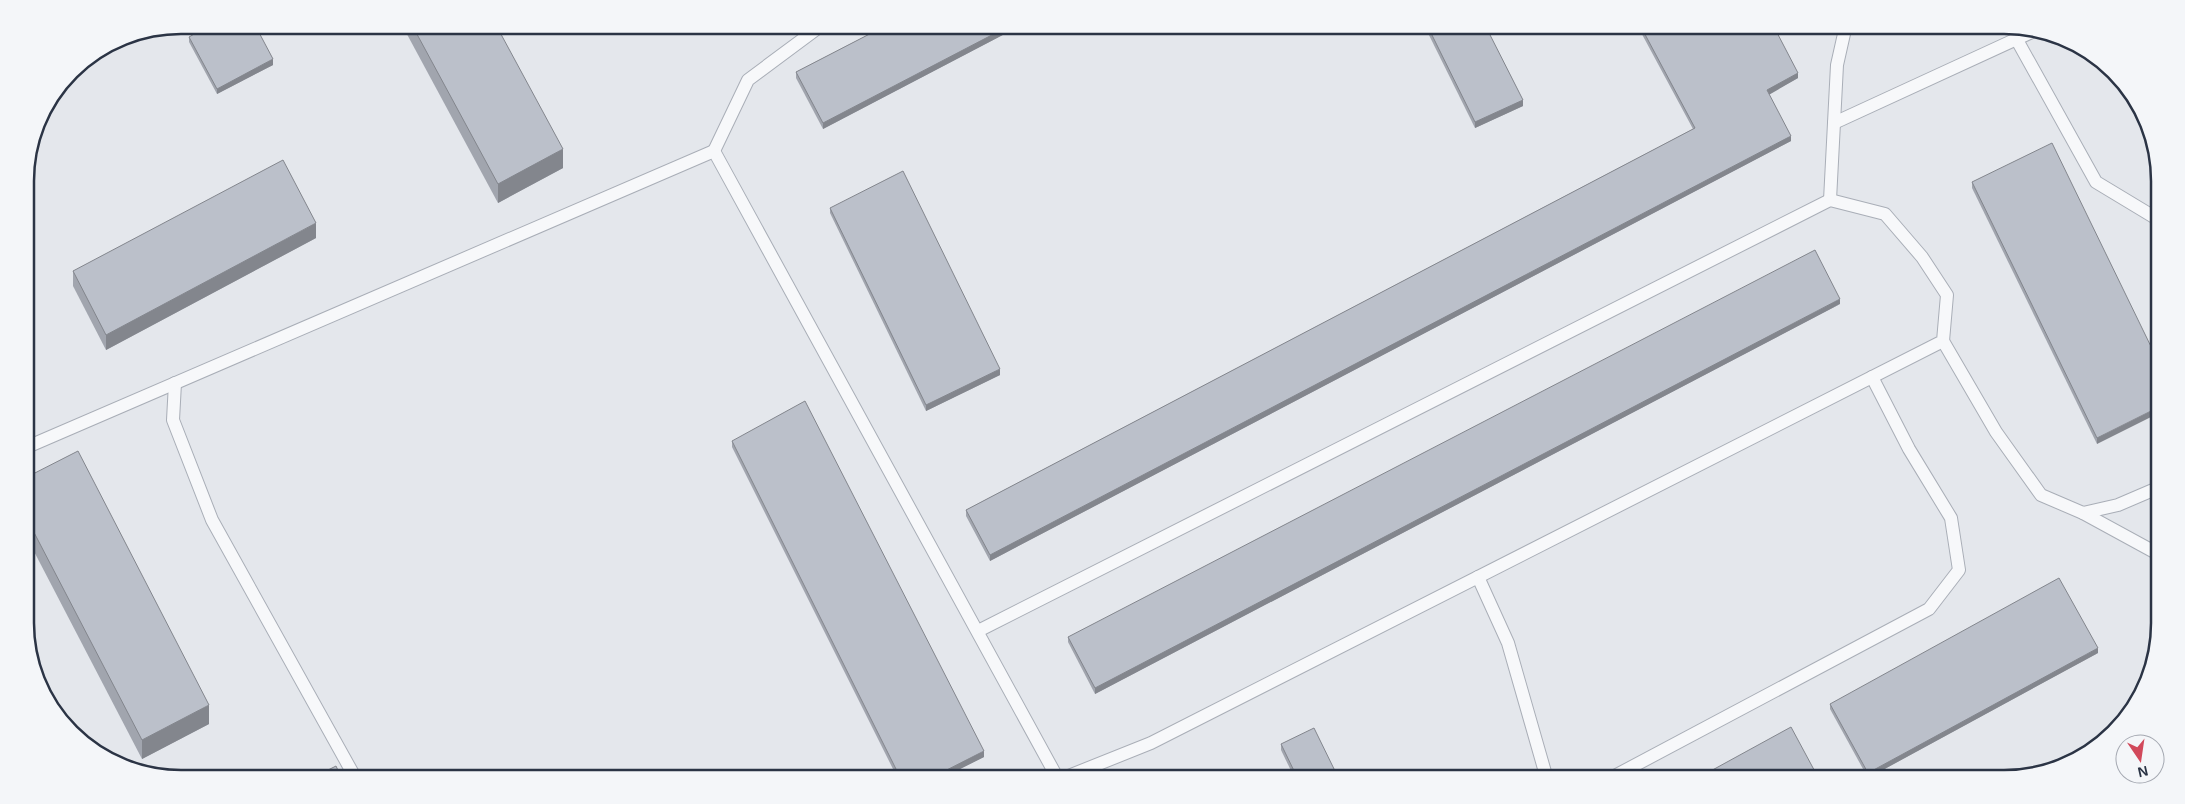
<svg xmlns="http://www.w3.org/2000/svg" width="2185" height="804" font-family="Arial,sans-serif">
<rect width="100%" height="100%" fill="#e4e7ec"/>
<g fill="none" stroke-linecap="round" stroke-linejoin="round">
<g stroke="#a9aeb7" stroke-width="14">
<g id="lane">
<path d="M 2017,40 L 2096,182 L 2159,220"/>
<path d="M 1834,123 L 2036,30"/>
<path d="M 714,151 L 748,80 L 822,25"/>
<path d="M 1830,200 L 1837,65 L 1846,25"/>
<path d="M 1943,341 L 1996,432 L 2041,495 L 2083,513 L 2118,505 L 2160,487"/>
<path d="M 175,383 L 173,420 L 212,520 L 356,779"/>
<path d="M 27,447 L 714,151 L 1058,779"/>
<path d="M 2083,513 L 2160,555"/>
<path d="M 1478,577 L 1508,643 L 1547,779"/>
<path d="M 978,631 L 1830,200 L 1885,214 L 1922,257 L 1947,295 L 1943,341 L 1151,743 L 1061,779"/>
<path d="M 1609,779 L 1929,609 L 1959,570 L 1951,518 L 1909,449 L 1872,377"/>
</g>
</g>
<use href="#lane" stroke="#f7f8fa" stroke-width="12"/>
</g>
<g fill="#a1a5ae">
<path d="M 402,25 L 496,25 L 563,168 L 498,203 Z"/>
<path d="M 887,25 L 1022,25 L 823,129 L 796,78 L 796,72 Z"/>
<path d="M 1424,25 L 1485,25 L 1523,106 L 1475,128 Z"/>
<path d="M 1637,25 L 1773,25 L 1798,78 L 1769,94 L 1791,141 L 990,561 L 966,516 L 966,510 L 1693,129 Z"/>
<path d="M 189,37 L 273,65 L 217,94 L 189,42 Z"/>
<path d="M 1972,182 L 2159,363 L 2097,444 L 1972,188 Z"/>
<path d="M 830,208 L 1000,375 L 926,411 L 830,213 Z"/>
<path d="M 316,238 L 106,350 L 73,286 L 73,271 Z"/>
<path d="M 1840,304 L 1095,694 L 1068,642 L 1068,637 Z"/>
<path d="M 732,441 L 984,757 L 940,779 L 898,779 L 732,447 Z"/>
<path d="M 27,477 L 209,724 L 142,759 L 27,538 Z"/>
<path d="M 2098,653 L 1868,778 L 1830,709 L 1830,704 Z"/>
<path d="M 1281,744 L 1337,779 L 1295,779 L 1281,750 Z"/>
</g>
<g fill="#83868d">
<path d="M 1011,25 L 1022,25 L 823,129 L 823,123 Z"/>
<path d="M 273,59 L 273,65 L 217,94 L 217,89 Z"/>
<path d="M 1798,73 L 1798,78 L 1767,96 L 1767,90 Z"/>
<path d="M 1523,100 L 1523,106 L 1475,128 L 1475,122 Z"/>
<path d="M 1791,136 L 1791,141 L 990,561 L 990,555 Z"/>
<path d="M 563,149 L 563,168 L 498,203 L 498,184 Z"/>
<path d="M 316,223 L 316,238 L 106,350 L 106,335 Z"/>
<path d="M 1840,299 L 1840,304 L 1095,694 L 1095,688 Z"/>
<path d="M 1000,369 L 1000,375 L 926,411 L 926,405 Z"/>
<path d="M 2159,407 L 2159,413 L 2097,444 L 2097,438 Z"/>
<path d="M 2098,648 L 2098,653 L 1868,778 L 1868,773 Z"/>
<path d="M 209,705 L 209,724 L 142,759 L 142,740 Z"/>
<path d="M 984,751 L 984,757 L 940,779 L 929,779 Z"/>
<path d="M 1337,775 L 1337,779 L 1329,779 Z"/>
</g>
<g fill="#bbc0ca" stroke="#83868d">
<path d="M 210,25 L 255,25 L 273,59 L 217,89 L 189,37 Z"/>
<path d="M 412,25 L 496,25 L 563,149 L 498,184 Z"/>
<path d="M 887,25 L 1011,25 L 823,123 L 796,72 Z"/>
<path d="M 1427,25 L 1485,25 L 1523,100 L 1475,122 Z"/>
<path d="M 1640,25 L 1773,25 L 1798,73 L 1767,90 L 1791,136 L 990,555 L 966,510 L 1695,128 Z"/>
<path d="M 2052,143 L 2159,363 L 2159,407 L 2097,438 L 1972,182 Z"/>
<path d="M 283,160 L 316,223 L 106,335 L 73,271 Z"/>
<path d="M 903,171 L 1000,369 L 926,405 L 830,208 Z"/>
<path d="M 1815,250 L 1840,299 L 1095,688 L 1068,637 Z"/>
<path d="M 805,401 L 984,751 L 929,779 L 901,779 L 732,441 Z"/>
<path d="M 78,451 L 209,705 L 142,740 L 27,519 L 27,477 Z"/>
<path d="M 2059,578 L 2098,648 L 1868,773 L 1830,704 Z"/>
<path d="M 1791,727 L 1819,779 L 1696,779 Z"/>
<path d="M 1314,728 L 1337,775 L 1329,779 L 1298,779 L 1281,744 Z"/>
<path d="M 336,766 L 342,779 L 310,779 Z"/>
</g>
<path d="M0 0H2185V804H0ZM181 34H2004A147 147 0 0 1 2151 181V623A147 147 0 0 1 2004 770H181A147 147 0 0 1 34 623V181A147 147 0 0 1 181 34Z" fill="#f4f6f9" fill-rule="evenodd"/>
<path fill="none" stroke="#2b3445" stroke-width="2.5" d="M181 34H2004A147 147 0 0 1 2151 181V623A147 147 0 0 1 2004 770H181A147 147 0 0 1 34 623V181A147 147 0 0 1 181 34Z"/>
<g transform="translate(2140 759) rotate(167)"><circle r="24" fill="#f4f6f9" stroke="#a4a8b1"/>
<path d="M0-4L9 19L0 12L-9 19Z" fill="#d1495b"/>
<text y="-8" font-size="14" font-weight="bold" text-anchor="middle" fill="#2b3445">N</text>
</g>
</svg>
